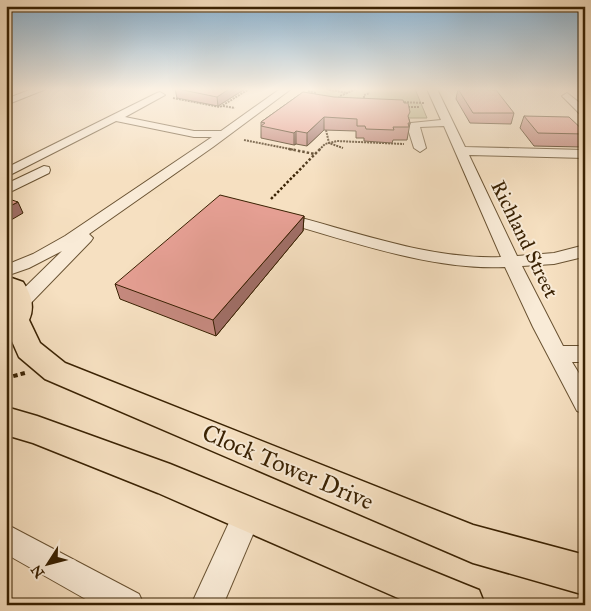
<svg xmlns="http://www.w3.org/2000/svg" width="591" height="611" font-family="'IM FELL Great Primer',serif">
<rect width="100%" height="100%" fill="#f6e0c1"/>
<filter id="stains"><feTurbulence type="fractalNoise" baseFrequency=".004" numOctaves="4"/><feColorMatrix values="0 0 0 0 .2 0 0 0 0 .09 0 0 0 0 .02 0 0 0 .5 -.17"/></filter>
<radialGradient id="worn" r=".72"><stop offset=".6" stop-color="#630" stop-opacity="0"/><stop offset="1" stop-color="#630" stop-opacity=".3"/></radialGradient>
<path fill="#c2c18e" stroke="#7e7248" d="M 314,89 L 415,89 L 427,118 L 409,118 L 300,99 Z"/>
<g fill="none" stroke-linecap="round" stroke-linejoin="round">
<g stroke="#695232" stroke-width="2">
<g id="minor">
<path d="M 32,89 L 46,89 L 6,105 L 6,99 Z"/>
<path d="M 280,89 L 291,89 L 213,147 L 89,234 L 93,238 L 91,241 L 28,306 L 21,308 L 14,306 L 12,302 L 14,298 L 62,251 L 29,268 L 6,276 L 6,265 L 33,254 L 65,236 L 212,137 L 194,137 L 116,121 L 6,177 L 6,168 L 157,93 L 160,92 L 165,95 L 125,117 L 194,131 L 221,131 Z"/>
<path d="M 427,89 L 437,89 L 465,147 L 585,150 L 585,158 L 469,155 L 517,256 L 554,253 L 585,245 L 585,256 L 583,257 L 554,264 L 522,266 L 563,346 L 585,346 L 585,362 L 572,362 L 585,383 L 585,414 L 577,411 L 533,327 L 505,267 C 432,271 343,239 273,219 L 271,216 L 273,213 L 278,212 C 349,229 427,260 501,257 L 444,126 L 420,127 L 426,148 L 420,152 L 414,148 L 408,129 L 411,123 L 441,120 Z"/>
<path d="M 567,93 L 585,107 L 585,116 L 581,115 L 562,96 Z"/>
<path d="M 44,166 L 49,167 L 50,170 L 49,173 L 6,194 L 6,184 Z"/>
<path d="M 248,499 L 258,503 L 262,513 L 223,605 L 191,605 L 238,503 Z"/>
<path d="M 6,524 L 139,594 L 144,605 L 96,605 L 6,554 Z"/>
</g>
</g>
<g stroke="#3a2203" stroke-width="3">
<g id="major">
<path d="M 6,276 L 23,282 C 31,294 35,307 29,320 L 40,343 L 65,363 L 473,525 L 585,555 L 585,595 L 473,563 L 45,379 L 19,357 L 11,339 L 6,340 Z"/>
<path d="M 6,407 L 37,416 L 170,464 L 464,584 L 479,590 L 485,605 L 414,605 L 158,493 L 33,443 L 6,435 Z"/>
</g>
</g>
<g stroke="#3a2203" stroke-width="2" stroke-dasharray="2 1" stroke-linecap="butt">
<path d="M 326,89 L 348,93"/>
<path d="M 308,91 L 316,93 L 312,95"/>
<path d="M 173,98 L 220,107 L 249,89"/>
<path d="M 337,101 L 340,96 L 356,89"/>
<path d="M 364,101 L 364,95 L 370,93"/>
<path d="M 401,102 L 424,103"/>
<path d="M 223,106 L 235,108"/>
<path d="M 405,107 L 419,107"/>
<path d="M 326,130 L 329,143 L 343,148"/>
<path d="M 244,140 L 295,150"/>
<path d="M 319,150 L 325,144 L 337,141 L 404,144"/>
</g>
<g stroke="#3a2203" stroke-width="2.5" stroke-dasharray="2.5 2" stroke-linecap="butt">
<path d="M 289,149 L 315,154"/>
<path d="M 271,199 L 320,149"/>
</g>
<path stroke="#3a2203" stroke-width="4" stroke-dasharray="4.5 3" stroke-linecap="butt" d="M 6,378 L 25,373"/>
<use href="#minor" fill="#f9ebd7" fill-rule="evenodd"/>
<use href="#major" fill="#f6e0c1" fill-rule="evenodd"/>
</g>
<g fill="#c5897e" stroke="#3a2203">
<path d="M 175,89 L 245,89 L 218,106 L 177,98 Z"/>
<path d="M 458,89 L 514,113 L 511,124 L 470,123 L 456,99 Z"/>
<path d="M 303,92 L 409,119 L 410,123 L 407,140 L 393,140 L 392,143 L 364,141 L 364,138 L 356,138 L 356,131 L 324,130 L 307,146 L 296,144 L 294,145 L 261,138 L 261,122 Z"/>
<path d="M 524,116 L 585,132 L 585,139 L 581,147 L 534,146 L 520,128 Z"/>
<path d="M 304,216 L 303,231 L 216,336 L 120,299 L 115,284 Z"/>
</g>
<g fill="#a06f67" stroke="#3a2203">
<path d="M 229,89 L 245,89 L 218,106 L 217,97 Z"/>
<path d="M 324,117 L 324,130 L 307,146 L 307,133 Z"/>
<path d="M 296,131 L 296,144 L 294,145 L 294,133 Z"/>
<path d="M 18,202 L 23,213 L 6,223 L 6,208 Z"/>
<path d="M 304,216 L 303,231 L 216,336 L 213,320 Z"/>
</g>
<g fill="#e59f93" stroke="#3a2203">
<path d="M 178,89 L 229,89 L 217,97 Z"/>
<path d="M 458,89 L 496,90 L 514,113 L 473,113 Z"/>
<path d="M 303,92 L 334,97 L 403,100 L 404,103 L 408,103 L 410,112 L 408,116 L 410,123 L 408,123 L 409,127 L 393,127 L 394,130 L 366,129 L 365,126 L 357,126 L 357,119 L 324,117 L 307,133 L 296,131 L 294,133 L 261,126 L 265,123 L 261,122 Z"/>
<path d="M 524,116 L 569,117 L 585,132 L 585,134 L 538,133 Z"/>
<path d="M 220,195 L 304,216 L 213,320 L 115,284 Z"/>
<path d="M 6,198 L 18,202 L 6,208 Z"/>
</g>
<linearGradient id="sky" x2="0" y2="1"><stop stop-color="#8bb6d7"/><stop offset="0.51" stop-color="#fbf1e3"/><stop offset="1" stop-color="#fbf1e3" stop-opacity="0"/></linearGradient>
<rect width="591" height="175" fill="url(#sky)"/>
<g text-anchor="middle" dominant-baseline="central" stroke-width="4" stroke-linejoin="round" paint-order="stroke">
<g font-size="20" fill="#3a2203" stroke="#f9ebd7">
<text transform="translate(525 239) rotate(64)">Richland Street</text>
</g>
<g font-size="24" fill="#3a2203" stroke="#f9ebd7">
<text transform="translate(288 467) rotate(23)">Clock Tower Drive</text>
</g>
</g>
<rect width="591" height="611" fill="none" stroke="#f6e0c1" stroke-width="25"/>
<rect x="8" y="8" width="576" height="596" fill="none" stroke="#3a2203" stroke-width="2.5"/>
<rect x="12" y="12" width="566" height="586" fill="none" stroke="#3a2203"/>
<g transform="translate(48 564) rotate(234)" stroke="#f9ebd7" stroke-width="4" paint-order="stroke">
<path d="M0-4L9 19L0 12L-9 19Z" fill="#3a2203"/>
<text y="-8" font-size="14" font-weight="bold" text-anchor="middle" fill="#3a2203">N</text>
</g>
<rect width="100%" height="100%" filter="url(#stains)"/>
<rect width="100%" height="100%" fill="url(#worn)"/>
</svg>
